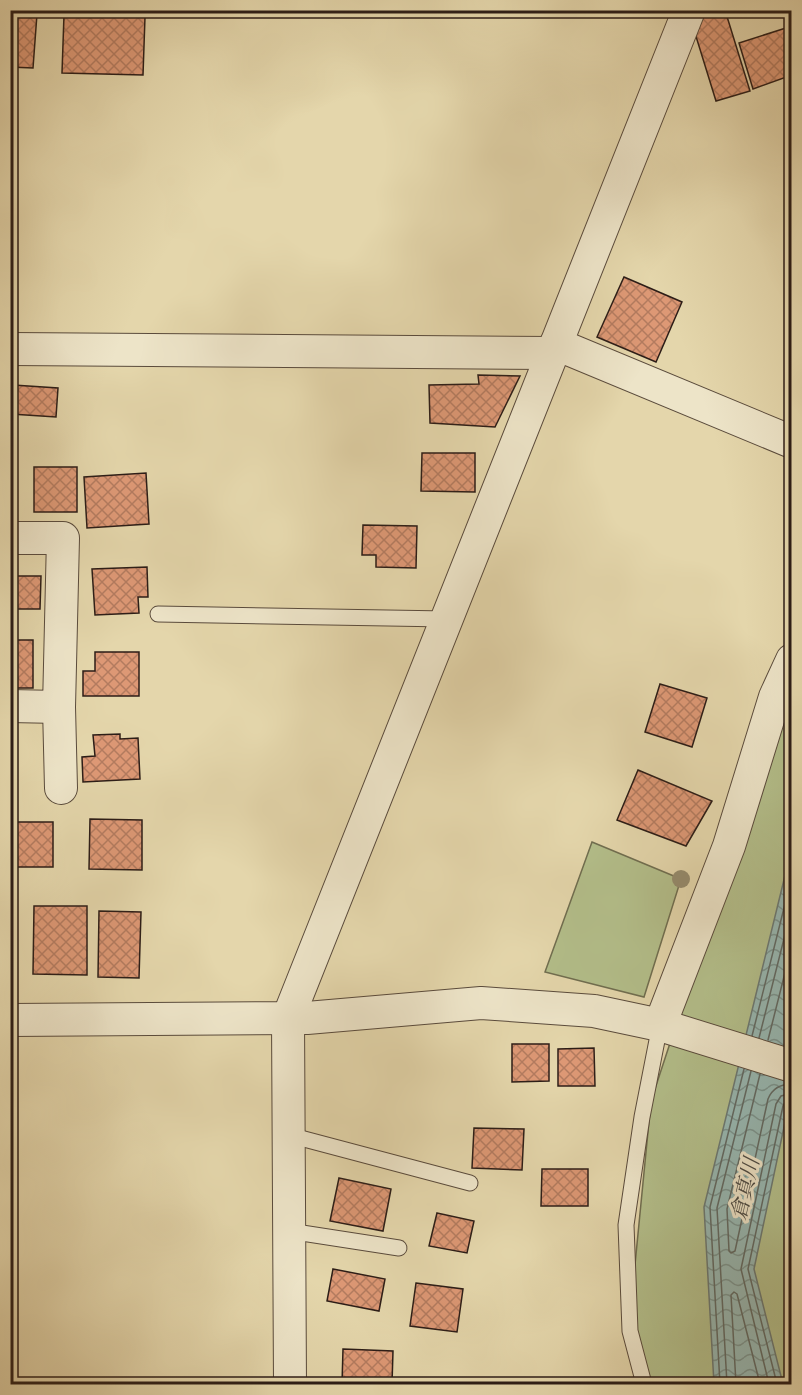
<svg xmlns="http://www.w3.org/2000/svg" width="802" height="1395" font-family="'IM FELL French Canon','Noto Serif JP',serif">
<defs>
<pattern id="water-waves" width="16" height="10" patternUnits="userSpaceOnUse" patternTransform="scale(1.5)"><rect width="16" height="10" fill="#97b7b1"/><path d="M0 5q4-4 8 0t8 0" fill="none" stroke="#7b948f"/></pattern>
<pattern id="building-cross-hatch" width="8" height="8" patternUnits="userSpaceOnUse" patternTransform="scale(1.5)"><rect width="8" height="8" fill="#dd9875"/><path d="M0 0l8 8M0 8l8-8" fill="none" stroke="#b37b5f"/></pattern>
</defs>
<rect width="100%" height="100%" fill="#e4d6ab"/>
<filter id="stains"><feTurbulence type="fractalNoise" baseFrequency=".00333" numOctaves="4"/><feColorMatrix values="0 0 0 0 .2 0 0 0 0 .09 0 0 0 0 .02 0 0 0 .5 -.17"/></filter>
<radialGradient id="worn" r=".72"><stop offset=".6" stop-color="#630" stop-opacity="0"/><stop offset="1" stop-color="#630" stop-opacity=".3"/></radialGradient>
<g fill="#b3be8a" stroke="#706e50" stroke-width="1.5">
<path d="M 11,111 L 17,111 L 14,216 L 10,216 Z"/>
<path d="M 791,675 L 791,1384 L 642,1384 L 629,1326 L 651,1101 Z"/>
<path d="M 592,842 L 681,879 L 644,997 L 545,972 Z"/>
</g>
<path fill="url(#water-waves)" stroke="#6c7973" stroke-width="1.5" d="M 791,851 L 791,1094 L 754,1269 L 783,1384 L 714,1384 L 704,1207 Z"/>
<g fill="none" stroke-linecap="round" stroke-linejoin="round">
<g stroke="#626a64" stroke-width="1.5">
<path d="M 752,1036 L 792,876"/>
<path d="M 759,1038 L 792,907"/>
<path d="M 768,1040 L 792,945"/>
<path d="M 760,1074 L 727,1209 L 729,1251 L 731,1253 L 735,1251 L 768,1099 C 772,1089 780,1084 792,1084"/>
<path d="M 720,1384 L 710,1207 L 744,1069"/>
<path d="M 727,1384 L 717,1208 L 751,1071"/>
<path d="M 736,1384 L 731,1295 L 734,1292 L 737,1294 L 760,1384"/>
<path d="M 769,1384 L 741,1269 L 776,1104 L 781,1096 L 792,1093"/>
<path d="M 777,1384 L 748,1269 L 783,1106 L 786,1101 L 792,1100"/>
</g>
</g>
<g fill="url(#building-cross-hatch)" stroke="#2c1d17" stroke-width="1.5">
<path d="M 709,10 L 725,10 L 750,91 L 716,101 L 690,17 Z"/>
<path d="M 10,12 L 37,14 L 33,68 L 10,67 Z"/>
<path d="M 64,15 L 145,17 L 143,75 L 62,73 Z"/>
<path d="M 792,26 L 792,75 L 753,89 L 739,43 Z"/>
<path d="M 624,277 L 682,302 L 656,362 L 597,337 Z"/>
<path d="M 478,375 L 520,376 L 495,427 L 430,423 L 429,385 L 479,384 Z"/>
<path d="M 13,385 L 58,388 L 56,417 L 11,414 Z"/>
<path d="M 422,453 L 475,453 L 475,492 L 421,491 Z"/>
<rect x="34" y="467" width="43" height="45"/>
<path d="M 146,473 L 149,524 L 87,528 L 84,477 Z"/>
<path d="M 363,525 L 417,526 L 416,568 L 376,567 L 376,555 L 362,555 Z"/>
<path d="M 147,567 L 148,597 L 138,597 L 139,613 L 95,615 L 92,569 Z"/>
<path d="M 10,576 L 41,576 L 40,609 L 10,609 Z"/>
<rect x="10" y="640" width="23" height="48"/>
<path d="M 95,652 L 139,652 L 139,696 L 83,696 L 83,671 L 95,671 Z"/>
<path d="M 660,684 L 707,698 L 692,747 L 645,732 Z"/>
<path d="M 120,734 L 120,739 L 138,738 L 140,779 L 83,782 L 82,757 L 95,756 L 93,735 Z"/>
<path d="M 638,770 L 712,801 L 686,846 L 617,820 Z"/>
<path d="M 90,819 L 142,820 L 142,870 L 89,869 Z"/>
<rect x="10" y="822" width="43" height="45"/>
<path d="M 34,906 L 87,906 L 87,975 L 33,974 Z"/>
<path d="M 99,911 L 141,912 L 139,978 L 98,977 Z"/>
<path d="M 512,1044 L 549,1044 L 549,1081 L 512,1082 Z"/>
<path d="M 594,1048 L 595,1086 L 558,1086 L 558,1049 Z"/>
<path d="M 474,1128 L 524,1129 L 522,1170 L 472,1168 Z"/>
<path d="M 542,1169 L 588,1169 L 588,1206 L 541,1206 Z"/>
<path d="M 339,1178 L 391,1189 L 383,1231 L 330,1221 Z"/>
<path d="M 437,1213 L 474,1221 L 467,1253 L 429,1246 Z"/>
<path d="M 333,1269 L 385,1279 L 379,1311 L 327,1301 Z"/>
<path d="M 416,1283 L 463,1289 L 457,1332 L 410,1326 Z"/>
<path d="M 343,1349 L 393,1351 L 392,1384 L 342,1384 Z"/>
</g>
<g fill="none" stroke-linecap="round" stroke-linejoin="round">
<g stroke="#5a4b3c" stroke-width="17">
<g id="service">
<path d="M 158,614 L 447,619"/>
<path d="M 289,1135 L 470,1183"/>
<path d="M 289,1231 L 399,1248"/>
<path d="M 644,1384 L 630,1331 L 626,1225 L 642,1117 L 660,1025"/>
</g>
</g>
<g stroke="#5a4b3c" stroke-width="34">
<g id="minor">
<path d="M 556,344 L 792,442"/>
<path d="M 10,349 L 553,353"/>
<path d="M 10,538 L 63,538 L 59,707 L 10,706"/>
<path d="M 59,707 L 61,788"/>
<path d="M 10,1020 L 307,1018 L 481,1003 L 594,1011 L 660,1025 L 792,1066"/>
<path d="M 660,1025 L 729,846 L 775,697 L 792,660"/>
<path d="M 290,1384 L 288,1018 L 689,10"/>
</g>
</g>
<use href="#service" stroke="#ede4c8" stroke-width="15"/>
<use href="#minor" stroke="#ede4c8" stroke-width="32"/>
</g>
<circle fill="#958b6d" cx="681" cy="879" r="9"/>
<g text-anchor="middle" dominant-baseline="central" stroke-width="6" stroke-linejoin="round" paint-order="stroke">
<g font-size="21" font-style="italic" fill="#4c4b45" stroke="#ede4c8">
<text transform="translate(745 1189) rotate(-77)">倉真川</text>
</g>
</g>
<rect width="802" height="1395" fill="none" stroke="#e4d6ab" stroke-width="36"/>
<rect x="12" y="12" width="778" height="1371" fill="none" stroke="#2c1d17" stroke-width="3"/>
<rect x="18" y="18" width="766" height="1359" fill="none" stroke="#2c1d17" stroke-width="1.5"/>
<rect width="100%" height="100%" filter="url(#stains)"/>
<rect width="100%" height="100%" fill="url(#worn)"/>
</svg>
